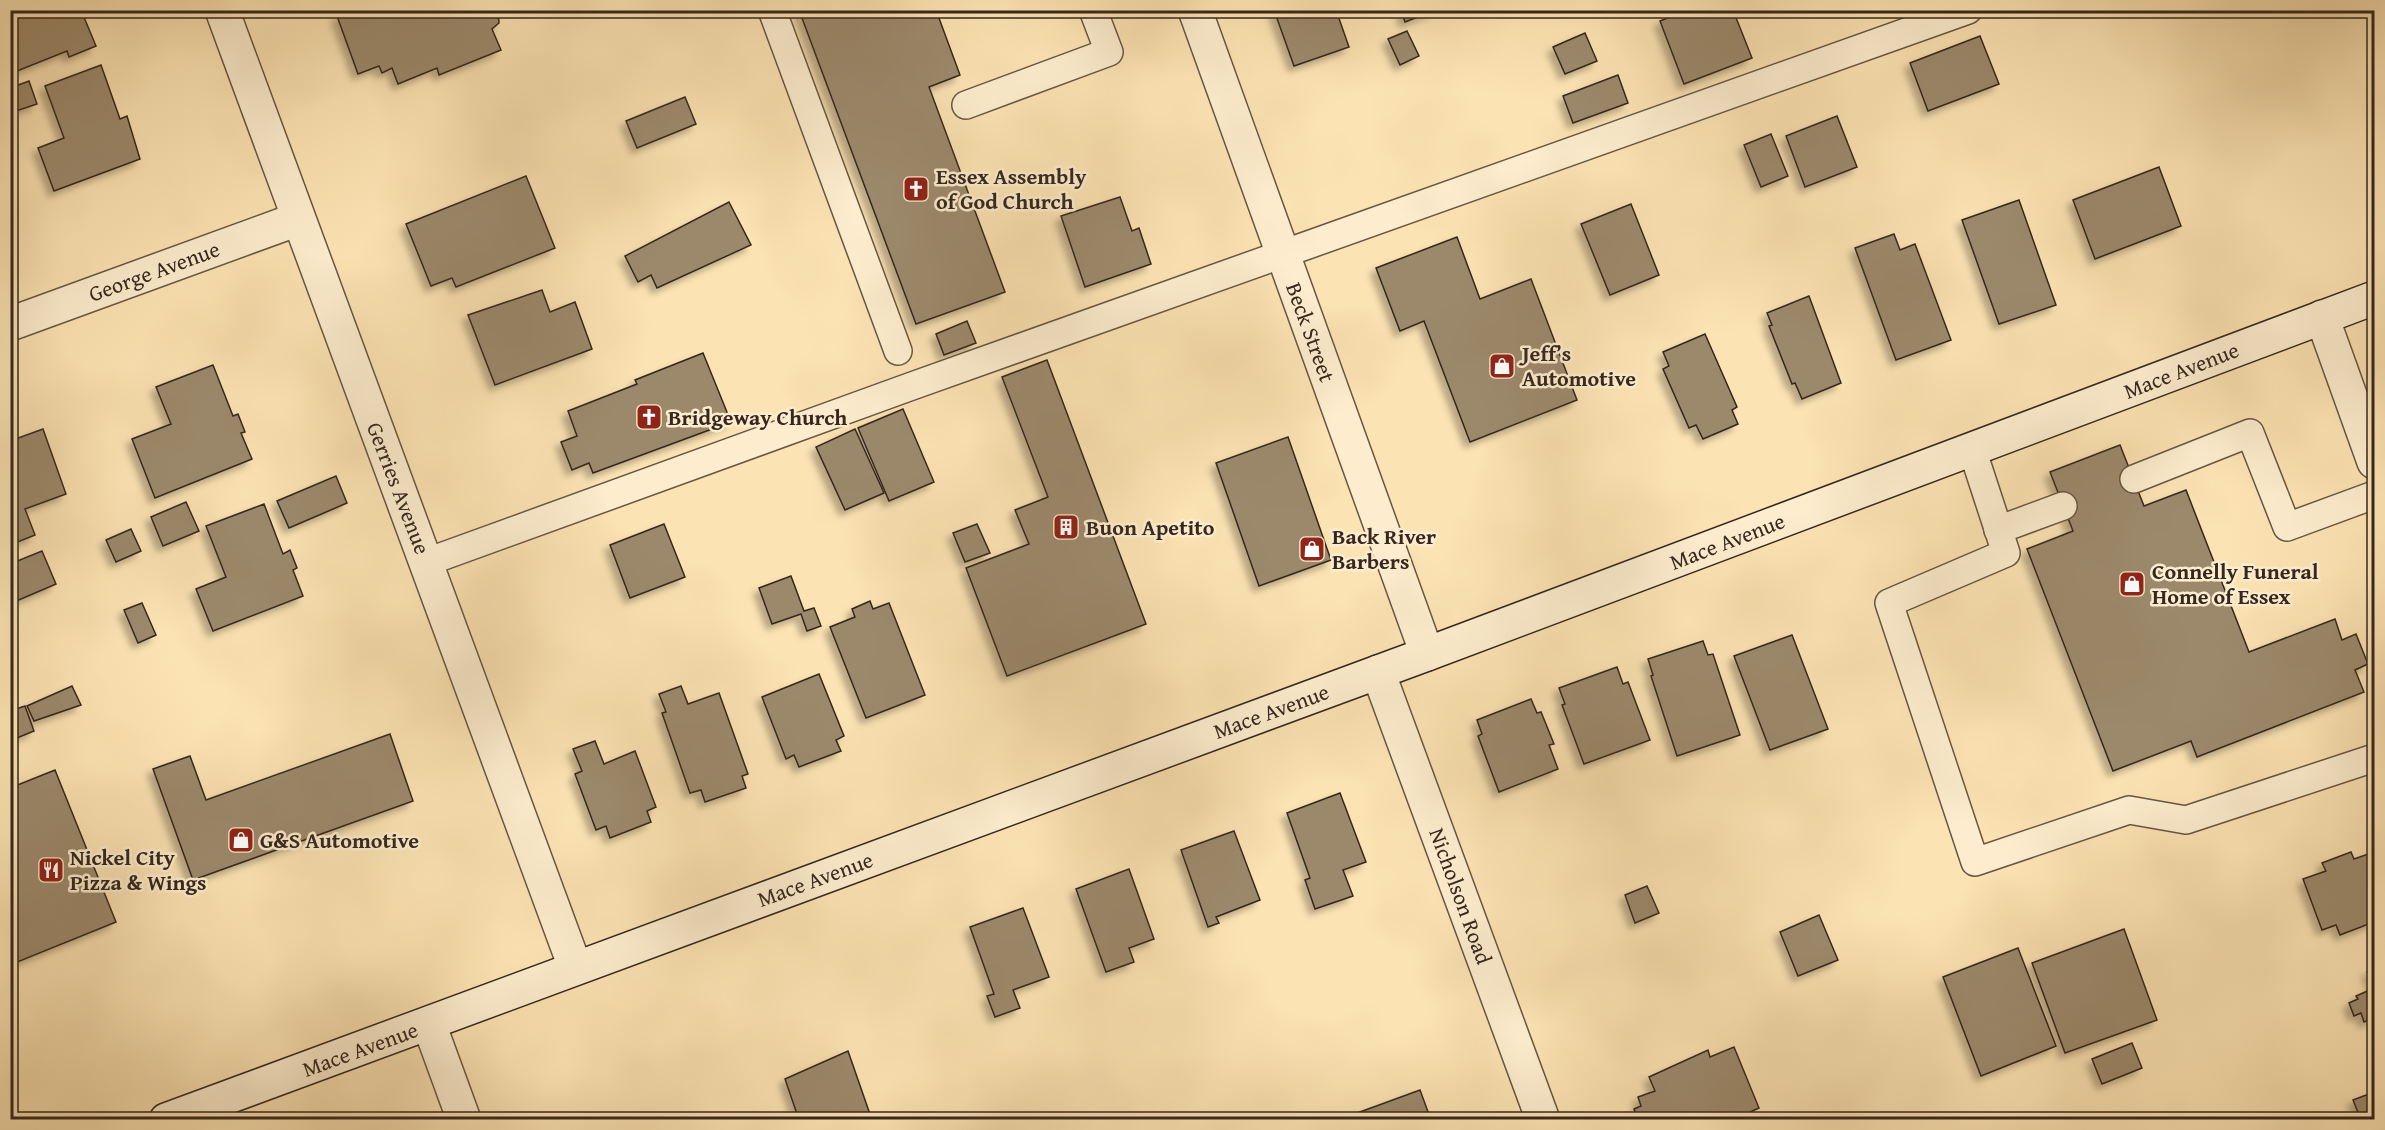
<svg xmlns="http://www.w3.org/2000/svg" width="2385" height="1130" font-family="'Gentium Book Plus',serif">
<defs>
<filter id="shadow"><feDropShadow dx="-5.5" dy="5.5" stdDeviation="3" flood-color="#0004"/></filter>
</defs>
<rect width="100%" height="100%" fill="#fce3b3"/>
<filter id="stains"><feTurbulence type="fractalNoise" baseFrequency=".00333" numOctaves="4"/><feColorMatrix values="0 0 0 0 .2 0 0 0 0 .09 0 0 0 0 .02 0 0 0 .5 -.17"/></filter>
<radialGradient id="worn" r=".72"><stop offset=".6" stop-color="#630" stop-opacity="0"/><stop offset="1" stop-color="#630" stop-opacity=".3"/></radialGradient>
<g fill="#9c896c" stroke="#35271f" stroke-width="1.5" filter="url(#shadow)">
<path d="M 10,10 L 81,10 L 96,46 L 69,57 L 67,51 L 17,71 L 10,55 Z"/>
<path d="M 349,10 L 498,10 L 499,23 L 492,29 L 501,50 L 439,75 L 437,68 L 398,84 L 392,68 L 382,73 L 379,66 L 358,74 L 337,16 Z"/>
<path d="M 799,10 L 899,10 L 901,15 L 915,10 L 936,10 L 960,75 L 929,87 L 1005,292 L 916,324 Z"/>
<path d="M 1274,10 L 1336,10 L 1349,47 L 1294,66 Z"/>
<path d="M 1401,10 L 1436,10 L 1405,22 Z"/>
<path d="M 1687,10 L 1733,10 L 1752,58 L 1684,84 L 1660,21 Z"/>
<path d="M 1407,31 L 1419,56 L 1400,65 L 1388,39 Z"/>
<path d="M 1585,33 L 1597,61 L 1565,74 L 1553,47 Z"/>
<path d="M 1980,36 L 1999,84 L 1928,111 L 1910,63 Z"/>
<path d="M 101,65 L 120,119 L 127,116 L 140,159 L 54,191 L 38,148 L 64,138 L 45,86 Z"/>
<path d="M 1618,75 L 1628,103 L 1573,123 L 1563,96 Z"/>
<path d="M 29,81 L 37,104 L 10,113 L 10,88 Z"/>
<path d="M 685,97 L 696,124 L 637,148 L 626,121 Z"/>
<path d="M 1837,116 L 1857,167 L 1805,187 L 1786,136 Z"/>
<path d="M 1771,134 L 1788,176 L 1761,187 L 1744,145 Z"/>
<path d="M 2159,167 L 2181,226 L 2095,259 L 2073,200 Z"/>
<path d="M 526,176 L 555,248 L 456,287 L 452,278 L 431,286 L 406,224 Z"/>
<path d="M 1120,197 L 1132,231 L 1139,228 L 1151,264 L 1085,287 L 1061,216 Z"/>
<path d="M 2019,200 L 2056,305 L 1999,324 L 1962,220 Z"/>
<path d="M 729,202 L 751,245 L 657,288 L 651,275 L 638,282 L 625,256 Z"/>
<path d="M 1631,204 L 1659,275 L 1610,295 L 1581,224 Z"/>
<path d="M 1894,234 L 1900,250 L 1915,244 L 1951,340 L 1896,360 L 1855,248 Z"/>
<path d="M 1457,237 L 1480,299 L 1531,279 L 1577,400 L 1470,442 L 1424,321 L 1400,331 L 1376,268 Z"/>
<path d="M 542,290 L 550,312 L 575,302 L 592,349 L 495,385 L 468,315 Z"/>
<path d="M 1809,296 L 1841,383 L 1802,399 L 1795,383 L 1792,384 L 1769,326 L 1772,325 L 1767,313 Z"/>
<path d="M 967,321 L 976,343 L 944,355 L 936,334 Z"/>
<path d="M 1705,334 L 1737,407 L 1732,410 L 1738,424 L 1703,439 L 1696,425 L 1689,428 L 1663,369 L 1669,366 L 1663,352 Z"/>
<path d="M 703,353 L 731,422 L 593,473 L 589,463 L 572,470 L 561,442 L 577,436 L 568,411 L 637,384 L 635,380 Z"/>
<path d="M 1047,360 L 1146,624 L 1007,676 L 966,568 L 1029,544 L 1015,510 L 1048,497 L 1002,377 Z"/>
<path d="M 213,365 L 233,416 L 238,414 L 245,432 L 241,433 L 252,459 L 155,498 L 132,439 L 171,424 L 156,387 Z"/>
<path d="M 903,409 L 934,482 L 889,501 L 858,428 Z"/>
<path d="M 43,429 L 66,494 L 25,509 L 35,535 L 10,545 L 10,441 Z"/>
<path d="M 855,429 L 884,493 L 845,510 L 816,447 Z"/>
<path d="M 1288,437 L 1331,560 L 1259,586 L 1216,463 Z"/>
<path d="M 2120,445 L 2144,506 L 2186,490 L 2249,652 L 2335,619 L 2342,640 L 2356,634 L 2368,664 L 2355,670 L 2364,692 L 2197,757 L 2191,741 L 2113,771 L 2027,549 L 2073,531 L 2050,472 Z"/>
<path d="M 336,476 L 347,503 L 289,528 L 277,501 Z"/>
<path d="M 186,502 L 199,531 L 163,546 L 151,517 Z"/>
<path d="M 264,504 L 283,554 L 290,550 L 297,568 L 293,570 L 303,596 L 213,631 L 196,589 L 226,577 L 206,526 Z"/>
<path d="M 664,524 L 685,577 L 630,598 L 610,545 Z"/>
<path d="M 977,524 L 990,553 L 965,562 L 953,533 Z"/>
<path d="M 131,529 L 141,551 L 116,562 L 106,540 Z"/>
<path d="M 42,551 L 56,584 L 14,602 L 10,594 L 10,564 Z"/>
<path d="M 791,576 L 804,611 L 814,608 L 821,626 L 807,631 L 801,614 L 772,624 L 759,588 Z"/>
<path d="M 870,601 L 873,609 L 889,603 L 925,695 L 866,718 L 830,627 L 855,617 L 852,609 Z"/>
<path d="M 142,603 L 156,635 L 138,643 L 124,610 Z"/>
<path d="M 1792,635 L 1828,729 L 1770,750 L 1734,656 Z"/>
<path d="M 1703,641 L 1708,655 L 1713,654 L 1740,735 L 1677,756 L 1651,676 L 1653,675 L 1648,659 Z"/>
<path d="M 1617,667 L 1623,684 L 1628,682 L 1650,740 L 1584,764 L 1562,705 L 1565,704 L 1559,688 Z"/>
<path d="M 819,674 L 844,736 L 836,740 L 841,751 L 799,767 L 794,755 L 786,759 L 762,697 Z"/>
<path d="M 72,686 L 81,705 L 34,721 L 27,706 Z"/>
<path d="M 681,686 L 688,704 L 719,693 L 748,774 L 742,776 L 746,788 L 705,802 L 701,790 L 690,793 L 662,713 L 666,712 L 659,694 Z"/>
<path d="M 1531,699 L 1537,713 L 1541,712 L 1554,744 L 1549,745 L 1558,769 L 1499,792 L 1478,736 L 1482,734 L 1477,720 Z"/>
<path d="M 25,706 L 34,731 L 12,740 L 10,711 Z"/>
<path d="M 390,734 L 413,801 L 193,880 L 153,769 L 190,756 L 206,800 Z"/>
<path d="M 595,741 L 604,764 L 635,751 L 656,807 L 647,811 L 651,822 L 610,838 L 606,826 L 596,830 L 575,774 L 582,771 L 573,749 Z"/>
<path d="M 55,770 L 116,922 L 10,965 L 10,788 Z"/>
<path d="M 1340,793 L 1366,862 L 1343,870 L 1353,896 L 1315,909 L 1305,880 L 1310,878 L 1287,813 Z"/>
<path d="M 1234,831 L 1260,900 L 1216,917 L 1219,923 L 1208,927 L 1181,850 Z"/>
<path d="M 2351,852 L 2354,859 L 2374,852 L 2374,922 L 2340,935 L 2336,925 L 2322,930 L 2303,879 L 2326,871 L 2322,863 Z"/>
<path d="M 1129,869 L 1154,939 L 1129,948 L 1134,962 L 1106,972 L 1076,889 Z"/>
<path d="M 1647,886 L 1659,913 L 1635,923 L 1625,895 Z"/>
<path d="M 1023,908 L 1049,977 L 1013,990 L 1020,1008 L 995,1017 L 987,996 L 994,994 L 970,927 Z"/>
<path d="M 1819,915 L 1838,960 L 1798,976 L 1780,932 Z"/>
<path d="M 2124,929 L 2157,1020 L 2065,1053 L 2032,963 Z"/>
<path d="M 2018,948 L 2056,1046 L 1981,1076 L 1943,977 Z"/>
<path d="M 2374,969 L 2374,1018 L 2364,1022 L 2361,1013 L 2354,1016 L 2349,1003 L 2358,999 L 2356,996 L 2374,988 L 2367,972 Z"/>
<path d="M 2132,1043 L 2142,1068 L 2102,1084 L 2092,1059 Z"/>
<path d="M 1734,1047 L 1759,1108 L 1732,1120 L 1638,1120 L 1634,1109 L 1641,1106 L 1638,1097 L 1655,1091 L 1649,1077 L 1708,1050 L 1710,1057 Z"/>
<path d="M 848,1051 L 872,1120 L 799,1120 L 785,1079 Z"/>
<path d="M 1420,1090 L 1431,1120 L 1338,1120 Z"/>
<path d="M 2374,1092 L 2374,1120 L 2361,1120 L 2353,1100 Z"/>
<path d="M 665,1114 L 667,1120 L 653,1120 L 653,1119 Z"/>
</g>
<g fill="none" stroke-linecap="round" stroke-linejoin="round">
<g stroke="#675644" stroke-width="30">
<g id="lane">
<path d="M 772,10 L 898,351"/>
<path d="M 966,105 L 1109,52 L 1093,10"/>
<path d="M 1972,449 L 2006,553 L 1889,603 L 1975,862 L 2129,810 L 2186,820 L 2374,758"/>
<path d="M 2134,479 L 2250,433 L 2287,527 L 2374,495"/>
<path d="M 1998,530 L 2063,506"/>
<path d="M 427,562 L 912,386 L 1968,10"/>
</g>
</g>
<g stroke="#675644" stroke-width="36">
<g id="street">
<path d="M 222,10 L 575,967"/>
<path d="M 1195,10 L 1427,654"/>
<path d="M 2322,317 L 2374,462"/>
<path d="M 10,324 L 298,219"/>
<path d="M 1378,672 L 1543,1120"/>
<path d="M 429,1024 L 464,1120"/>
</g>
</g>
<g stroke="#35271f" stroke-width="36">
<path id="secondary" d="M 166,1120 L 1427,654 L 2374,298"/>
</g>
<use href="#lane" stroke="#fdedce" stroke-width="27"/>
<use href="#street" stroke="#fdedce" stroke-width="33"/>
<use href="#secondary" stroke="#fdedce" stroke-width="33"/>
</g>
<defs>
<g id="church-square" transform="scale(1.35)"><rect x="-9" y="-9" width="18" height="18" rx="4" fill="#8f2418" stroke="#fdedce"/><path d="M-1.2-6h2.4v3.5h3.3v2.4h-3.3V6h-2.4V-.1h-3.3v-2.4h3.3Z" fill="#fff"/></g>
<g id="shop-square" transform="scale(1.35)"><rect x="-9" y="-9" width="18" height="18" rx="4" fill="#8f2418" stroke="#fdedce"/><path d="M-5-2.5h2.3a2.7 3.5 0 0 1 5.4 0H5L5.5 6h-11ZM-1.5-2.5h3a1.5 2.3 0 0 0-3 0Z" fill="#fff"/></g>
<g id="building-square" transform="scale(1.35)"><rect x="-9" y="-9" width="18" height="18" rx="4" fill="#8f2418" stroke="#fdedce"/><path d="M-4-6H4V6H1V3H-1V6H-4ZM-2.5-4.3h1.7v1.8h-1.7ZM.8-4.3h1.7v1.8H.8ZM-2.5-1h1.7V.8h-1.7ZM.8-1h1.7V.8H.8Z" fill="#fff"/></g>
<g id="restaurant-square" transform="scale(1.35)"><rect x="-9" y="-9" width="18" height="18" rx="4" fill="#8f2418" stroke="#fdedce"/><path d="M-5-6h1v4h1v-4h1v4h1v-4h1v5L-1.5 .5V6h-2V.5L-5-1ZM5-6V6H3V1.5H1.5Q1.5-4 5-6Z" fill="#fff"/></g>
</defs>
<g fill-rule="evenodd">
<use href="#church-square" x="916" y="189"/>
<use href="#shop-square" x="1502" y="366"/>
<use href="#church-square" x="649" y="417"/>
<use href="#building-square" x="1066" y="527"/>
<use href="#shop-square" x="1312" y="549"/>
<use href="#shop-square" x="2132" y="584"/>
<use href="#shop-square" x="241" y="840"/>
<use href="#restaurant-square" x="51" y="870"/>
</g>
<g text-anchor="middle" dominant-baseline="central" stroke-width="5" stroke-linejoin="round" paint-order="stroke">
<g font-size="22" font-weight="bold" fill="#35271f" stroke="#fdedce" text-anchor="start">
<text x="936" y="176">Essex Assembly<tspan x="936" dy="25">of God Church</tspan></text>
<text x="1522" y="353">Jeff’s<tspan x="1522" dy="25">Automotive</tspan></text>
<text x="668" y="417">Bridgeway Church</text>
<text x="1086" y="527">Buon Apetito</text>
<text x="1332" y="536">Back River<tspan x="1332" dy="25">Barbers</tspan></text>
<text x="2152" y="571">Connelly Funeral<tspan x="2152" dy="25">Home of Essex</tspan></text>
<text x="260" y="840">G&amp;S Automotive</text>
<text x="70" y="857">Nickel City<tspan x="70" dy="25">Pizza &amp; Wings</tspan></text>
</g>
<g font-size="22" fill="#35271f" stroke="#fdedce">
<text transform="translate(154 271) rotate(-20)">George Avenue</text>
<text transform="translate(1311 332) rotate(70)">Beck Street</text>
<text transform="translate(2181 370) rotate(-21)">Mace Avenue</text>
<text transform="translate(399 488) rotate(69)">Gerries Avenue</text>
<text transform="translate(1727 541) rotate(-21)">Mace Avenue</text>
<text transform="translate(1271 711) rotate(-20)">Mace Avenue</text>
<text transform="translate(815 879) rotate(-20)">Mace Avenue</text>
<text transform="translate(1461 896) rotate(70)">Nicholson Road</text>
<text transform="translate(360 1049) rotate(-20)">Mace Avenue</text>
</g>
</g>
<rect width="2385" height="1130" fill="none" stroke="#fce3b3" stroke-width="36"/>
<rect x="12" y="12" width="2361" height="1106" fill="none" stroke="#35271f" stroke-width="3"/>
<rect x="18" y="18" width="2349" height="1094" fill="none" stroke="#35271f" stroke-width="1.5"/>
<rect width="100%" height="100%" filter="url(#stains)"/>
<rect width="100%" height="100%" fill="url(#worn)"/>
</svg>
